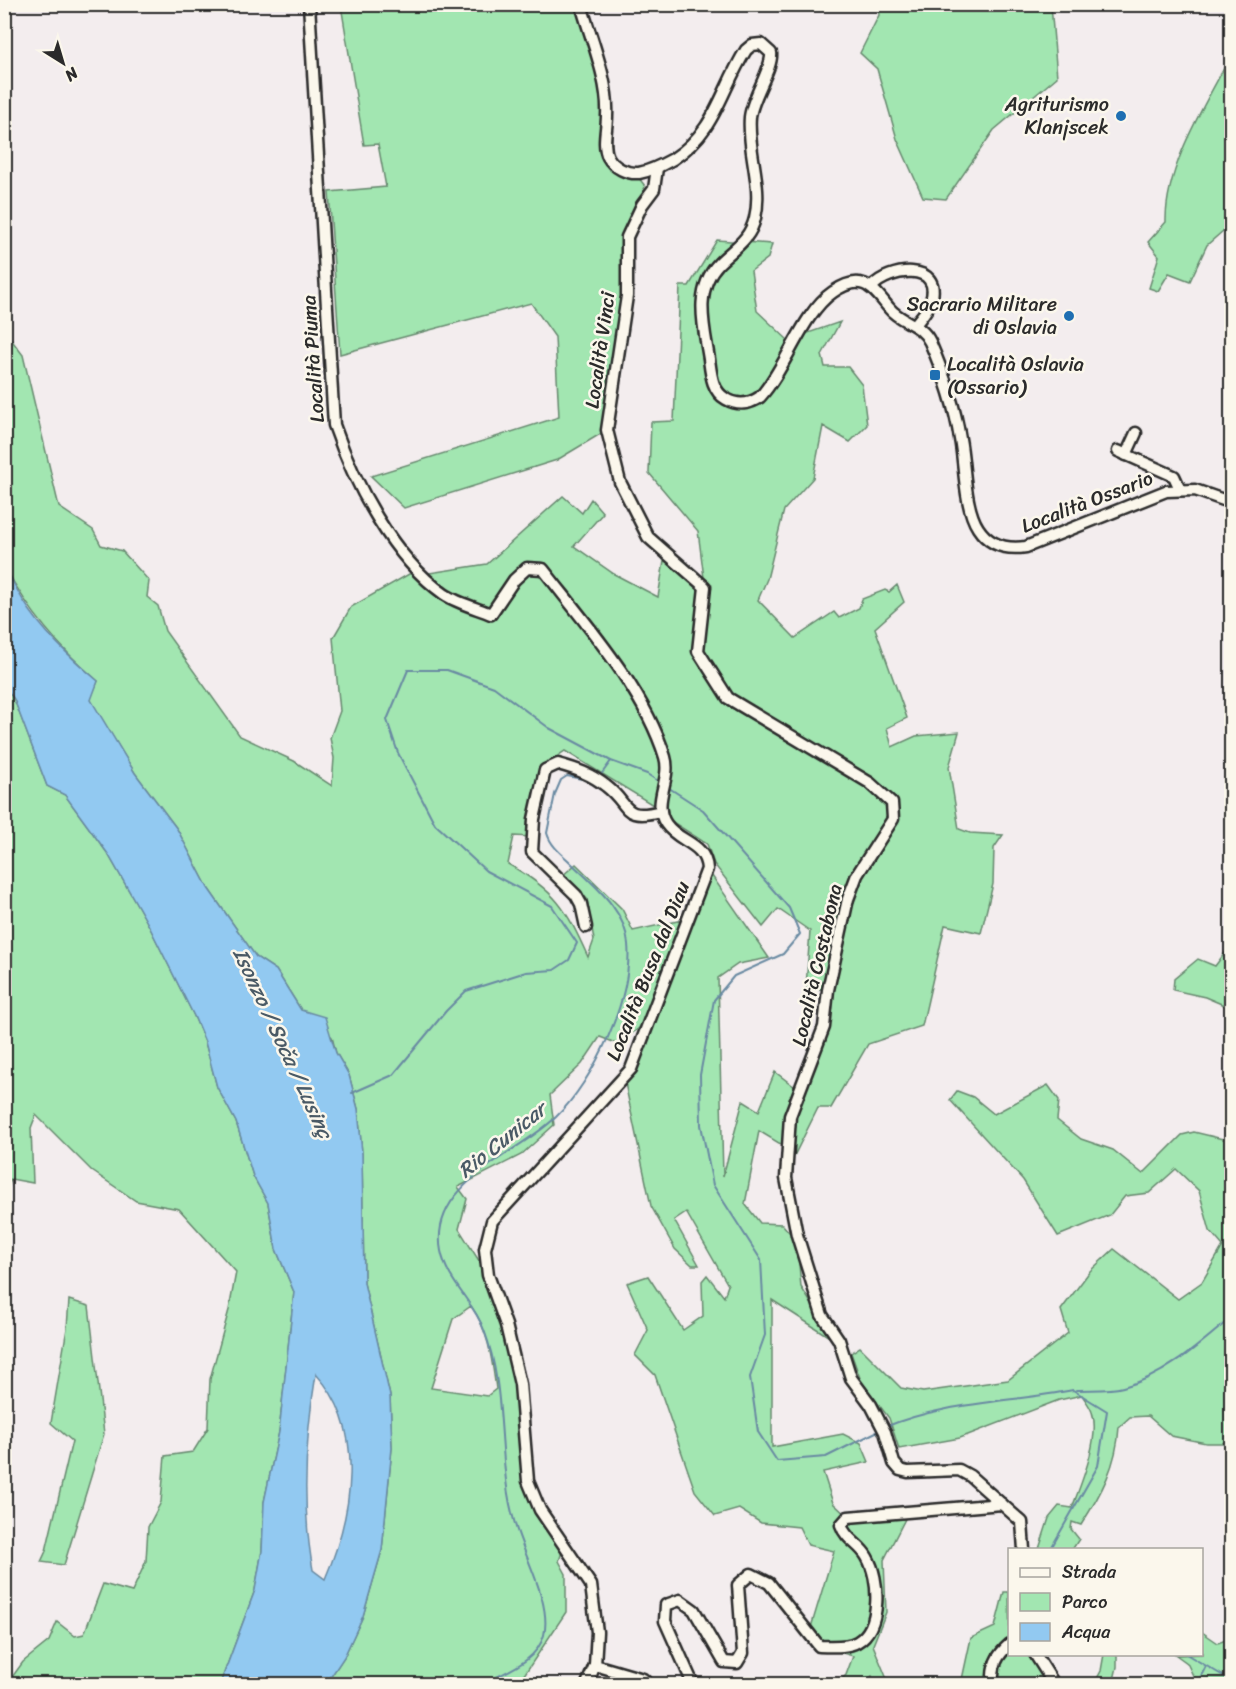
<svg xmlns="http://www.w3.org/2000/svg" width="1236" height="1689" font-family="Sriracha,sans-serif">
<rect width="100%" height="100%" fill="#f3edee"/>
<filter id="ink" filterUnits="userSpaceOnUse"><feTurbulence type="fractalNoise" baseFrequency=".0167" numOctaves="2"/><feDisplacementMap in="SourceGraphic" scale="12" xChannelSelector="R" yChannelSelector="G"/><feConvolveMatrix kernelMatrix="1 2 1 2 8 2 1 2 1" color-interpolation-filters="sRGB"/></filter>
<g filter="url(#ink)">
<g fill="#a2e6b1" stroke="#66886e" stroke-width="1.5" fill-rule="evenodd">
<path d="M 341,5 L 581,5 L 605,91 L 608,157 L 635,173 L 645,186 L 627,237 L 628,273 L 607,430 L 557,460 L 404,508 L 371,476 L 559,417 L 555,337 L 531,303 L 340,354 L 329,192 L 386,187 L 378,144 L 364,145 Z"/>
<path d="M 878,5 L 1051,5 L 1057,77 L 994,130 L 946,199 L 923,197 L 897,139 L 877,69 L 860,53 L 879,15 Z"/>
<path d="M 1231,55 L 1231,224 L 1207,245 L 1190,281 L 1169,273 L 1158,291 L 1149,288 L 1159,256 L 1148,242 L 1166,222 C 1165,166 1206,103 1231,55 Z"/>
<path d="M 717,240 L 772,244 L 768,258 L 751,271 L 757,311 L 788,340 L 840,322 L 822,355 L 825,367 L 848,367 L 862,385 L 867,425 L 850,442 L 823,426 L 813,478 L 784,510 L 767,579 L 758,600 L 795,638 L 834,612 L 839,618 L 859,608 L 862,599 L 885,590 L 889,592 L 897,585 L 904,602 L 875,628 L 907,718 L 887,728 L 892,747 L 916,736 L 959,732 L 949,767 L 959,829 L 970,833 L 1003,835 L 994,848 L 993,884 L 981,933 L 945,925 L 922,1026 L 868,1044 L 831,1108 L 818,1108 L 794,1156 L 789,1149 L 759,1131 L 745,1204 L 760,1223 L 782,1224 L 797,1241 L 801,1287 L 834,1340 L 772,1300 L 772,1447 L 843,1434 L 861,1443 L 869,1462 L 823,1472 L 833,1503 L 848,1517 L 908,1513 L 884,1560 L 886,1612 L 873,1645 L 889,1684 L 876,1684 L 872,1676 L 862,1684 L 837,1684 L 846,1675 L 853,1656 L 819,1646 L 809,1634 L 834,1551 L 808,1545 L 799,1527 L 761,1523 L 739,1509 L 715,1516 L 695,1491 L 655,1375 L 635,1355 L 648,1330 L 627,1283 L 648,1276 L 683,1330 L 703,1316 L 702,1281 L 707,1275 L 724,1297 L 728,1285 L 686,1212 L 674,1220 L 699,1265 L 692,1265 L 675,1249 L 651,1206 L 625,1083 L 650,1036 L 710,873 L 769,958 L 738,964 L 718,978 L 723,1176 L 743,1101 L 759,1111 L 775,1072 L 799,1090 C 825,1051 829,1036 828,990 L 806,987 L 810,931 L 778,909 L 763,927 L 714,864 L 707,844 L 671,821 L 663,805 L 653,805 L 565,751 L 543,766 L 531,837 L 514,836 L 508,864 C 556,891 566,908 588,957 L 594,940 L 587,899 L 562,876 L 576,864 L 622,909 L 633,931 L 682,920 L 643,1025 L 618,1044 L 600,1037 L 582,1064 L 550,1095 L 554,1125 L 521,1155 L 458,1187 L 467,1199 L 459,1229 L 488,1275 L 520,1384 L 528,1481 L 564,1546 L 559,1561 L 566,1574 L 566,1612 L 518,1684 L 326,1684 L 344,1657 L 363,1616 L 382,1550 L 392,1448 L 390,1396 L 364,1283 L 362,1153 L 358,1109 L 349,1075 L 336,1053 L 332,1037 L 301,1010 L 276,970 L 256,957 L 208,888 L 177,829 L 135,773 L 90,700 L 98,681 C 59,648 29,612 5,567 L 4,330 L 23,355 L 59,507 L 93,530 L 101,545 L 122,551 L 149,581 L 147,597 L 158,606 L 165,631 L 240,736 L 294,761 L 332,786 L 334,758 L 330,738 L 340,711 L 333,638 L 351,607 L 409,574 L 423,574 L 487,564 L 563,496 L 582,513 L 591,499 L 603,513 L 574,546 L 614,574 L 658,597 L 664,561 L 648,537 L 705,586 L 698,531 L 649,473 L 651,422 L 674,421 L 680,286 L 689,286 ZM 471,1306 C 489,1331 492,1360 496,1389 L 487,1396 L 431,1388 L 453,1319 Z"/>
<path d="M 5,687 L 14,699 L 47,786 L 65,795 L 108,854 L 148,924 L 194,1016 L 205,1042 L 217,1087 L 236,1122 L 253,1176 L 268,1203 L 276,1249 L 294,1292 L 279,1432 L 264,1502 L 262,1551 L 255,1590 L 220,1684 L 7,1684 L 23,1662 L 49,1641 L 57,1622 L 75,1636 L 84,1634 L 103,1584 L 132,1592 L 146,1561 L 148,1527 L 161,1502 L 165,1456 L 193,1452 L 208,1428 L 210,1379 L 229,1310 L 236,1272 L 179,1209 L 136,1201 L 92,1171 L 36,1115 L 31,1128 L 33,1183 L 11,1179 C 4,1194 10,1204 5,1219 Z"/>
<path d="M 1231,945 L 1231,1008 L 1205,997 L 1173,990 L 1174,979 L 1198,959 L 1215,966 Z"/>
<path d="M 1048,1085 L 1059,1100 L 1057,1120 L 1081,1139 L 1113,1150 L 1143,1174 L 1182,1135 L 1194,1132 L 1227,1140 L 1231,1139 L 1231,1443 L 1206,1443 L 1171,1436 L 1148,1416 L 1130,1417 L 1119,1427 C 1117,1465 1101,1494 1081,1525 L 1072,1522 L 1071,1529 L 1079,1539 L 1072,1550 L 1039,1549 L 1049,1518 L 1059,1506 L 1072,1508 C 1081,1484 1101,1436 1092,1412 C 1090,1406 1085,1400 1082,1395 L 1059,1400 L 960,1438 L 899,1449 L 889,1418 L 861,1381 L 851,1353 L 860,1347 L 901,1388 L 923,1392 L 1008,1380 L 1068,1333 L 1061,1310 L 1090,1271 L 1114,1249 L 1178,1299 L 1202,1282 L 1223,1246 L 1210,1231 L 1199,1191 L 1176,1169 L 1149,1193 L 1125,1196 L 1110,1215 L 1058,1236 L 1023,1180 L 950,1100 L 957,1091 L 973,1097 L 994,1114 Z"/>
<path d="M 69,1300 L 89,1306 L 104,1434 L 64,1565 L 41,1562 L 46,1551 L 72,1441 L 51,1423 L 67,1328 Z"/>
<path d="M 1004,1592 L 1009,1592 L 1010,1654 L 1035,1655 L 1054,1684 L 961,1684 L 971,1638 L 995,1627 Z"/>
<path d="M 1202,1632 L 1218,1643 L 1231,1638 L 1231,1684 L 1197,1684 L 1187,1663 L 1176,1655 L 1202,1654 Z"/>
<path d="M 1104,1654 L 1117,1655 L 1117,1667 L 1113,1684 L 1094,1684 L 1101,1671 Z"/>
</g>
<path fill="#92c9f1" stroke="#698aa2" stroke-width="1.5" fill-rule="evenodd" d="M 4,567 C 11,577 16,589 23,600 C 42,631 70,657 98,681 L 91,700 L 135,773 L 177,829 L 208,888 L 256,957 L 276,970 L 301,1010 L 325,1017 L 336,1053 L 349,1075 L 358,1109 L 362,1153 L 364,1283 L 390,1396 L 392,1448 L 382,1550 L 363,1616 L 344,1657 L 326,1684 L 220,1684 L 255,1590 L 262,1551 L 264,1502 L 279,1432 L 294,1292 L 276,1249 L 268,1203 L 253,1176 L 236,1122 L 217,1087 L 205,1042 L 194,1016 L 148,924 L 108,854 L 65,795 L 47,786 L 14,699 L 5,687 ZM 316,1374 C 368,1430 352,1516 325,1579 L 313,1570 C 301,1505 305,1439 316,1374 Z"/>
<g fill="none" stroke-linecap="round" stroke-linejoin="round">
<g stroke="#698aa2" stroke-width="2">
<path d="M 600,776 L 611,761"/>
<path d="M 666,786 L 703,810 L 789,908 L 800,934 L 783,954 L 734,976 L 714,1000 L 700,1075 L 701,1125 L 713,1185 L 761,1260 L 765,1335 L 750,1377 L 758,1432 L 777,1461 L 826,1457 L 880,1430"/>
<path d="M 352,1093 L 393,1075 L 446,1011 L 466,991 L 526,972 L 554,970 L 569,960 L 577,943 L 552,906 L 486,871 L 435,824 L 398,753 L 387,720 L 408,670 L 447,670 L 494,687 L 549,728 L 611,761 L 647,774 L 661,783"/>
<path d="M 1076,1390 C 1091,1389 1108,1391 1123,1387 C 1164,1377 1200,1344 1232,1317"/>
<path d="M 885,1427 C 944,1402 1012,1402 1073,1390 L 1107,1411 L 1098,1466 L 1050,1550"/>
<path d="M 1186,1654 L 1232,1681"/>
<path d="M 483,1684 C 504,1672 537,1662 544,1635 C 552,1603 524,1556 515,1524 C 496,1462 508,1392 484,1330 C 474,1302 447,1282 441,1251 C 428,1183 519,1154 556,1117 C 594,1080 633,998 628,944 C 625,908 592,884 568,860 C 559,852 550,844 547,833 L 555,794 L 561,780 L 567,776 L 587,780"/>
<path d="M 1197,1684 L 1206,1666"/>
</g>
<g stroke="#2b2b2b" stroke-width="15">
<g id="minor">
<path d="M 309,4 L 334,425 C 354,483 393,558 444,594 C 457,603 476,608 491,614 L 514,580 L 527,568 L 543,569 C 586,624 644,689 665,757 C 672,780 651,802 666,824 C 679,843 705,842 707,869 L 631,1069 L 492,1221 L 485,1249 L 488,1275 L 506,1325 L 520,1384 L 528,1481 L 540,1510 L 591,1585 L 597,1632 L 595,1665 L 587,1684"/>
<path d="M 581,4 C 591,40 609,80 607,116 C 607,129 602,145 608,157 C 614,168 627,174 639,173 C 651,171 662,165 673,159 C 717,130 720,91 746,50 L 752,45 L 761,44 L 771,53 C 773,68 752,97 750,117 C 747,151 763,185 755,218 C 750,240 734,248 719,263 C 693,290 704,327 709,359 C 711,374 712,391 726,399 C 738,406 750,404 760,397 C 786,369 802,313 833,292 C 862,272 872,287 889,308 C 901,323 921,323 930,342 C 943,372 955,407 960,439 C 965,464 964,507 978,528 C 989,545 1006,550 1026,547 L 1166,491 L 1195,490 L 1232,503"/>
<path d="M 657,168 L 654,189 L 642,205 L 627,237 L 627,296 L 607,430 L 620,482 L 648,537 L 705,587 L 698,651 L 728,698 L 870,783 L 892,803 L 893,819 L 857,875 L 848,899 L 828,990 L 824,1027 L 790,1116 L 786,1178 L 797,1235 L 822,1315 L 839,1340 L 851,1378 L 871,1405 L 885,1432 L 894,1463 L 900,1470 L 908,1472 L 959,1470 L 970,1476 L 1022,1522 L 1024,1550"/>
<path d="M 872,287 C 888,268 943,261 931,301 C 928,310 920,318 915,325"/>
<path d="M 1118,451 L 1174,476 L 1180,489"/>
<path d="M 1126,455 L 1136,433"/>
<path d="M 586,927 L 581,904 L 576,895 L 532,852 L 534,819 L 545,770 L 558,764 C 576,769 591,774 606,786 C 631,805 621,821 661,811"/>
<path d="M 1035,1654 L 1054,1684"/>
<path d="M 595,1665 L 643,1679 L 648,1684"/>
<path d="M 693,1684 L 665,1621 L 666,1605 L 680,1600 L 694,1610 L 724,1662 L 737,1663 L 743,1653 L 738,1585 L 751,1574 L 769,1583 L 819,1646 C 830,1646 847,1648 857,1642 C 882,1628 880,1579 867,1557 C 860,1544 846,1540 841,1525 L 848,1517 L 1002,1504"/>
<path d="M 993,1684 C 992,1666 996,1656 1010,1644"/>
</g>
</g>
<use href="#minor" stroke="#fbf7ec" stroke-width="10"/>
</g>
</g>
<g fill="#1f6fb2" stroke="#fbf7ec" stroke-width="2">
<circle cx="1121" cy="116" r="6"/>
<circle cx="1069" cy="316" r="6"/>
<rect x="929" y="369" width="12" height="12" rx="3"/>
</g>
<g text-anchor="middle" dominant-baseline="central" stroke-width="5" stroke-linejoin="round" paint-order="stroke">
<g font-size="20" fill="#2b2b2b" stroke="#fbf7ec" text-anchor="end">
<text x="1109" y="104">Agriturismo<tspan x="1109" dy="23">Klanjscek</tspan></text>
<text x="1057" y="304">Sacrario Militare<tspan x="1057" dy="23">di Oslavia</tspan></text>
<text x="947" y="364" text-anchor="start">Località Oslavia<tspan x="947" dy="23">(Ossario)</tspan></text>
</g>
<g font-size="20" fill="#2b2b2b" stroke="#fbf7ec">
<text transform="translate(600 350) rotate(-82)">Località Vinci</text>
<text transform="translate(313 359) rotate(-94)">Località Piuma</text>
<text transform="translate(1087 502) rotate(-21)">Località Ossario</text>
<text transform="translate(817 965) rotate(-77)">Località Costabona</text>
<text transform="translate(648 971) rotate(-68)">Località Busa dal Diau</text>
</g>
<g font-size="21" font-style="italic" fill="#4a5a66" stroke="#fbf7ec">
<text transform="translate(283 1043) rotate(65)">Isonzo / Soča / Lusinç</text>
<text transform="translate(502 1140) rotate(-39)">Rio Cunicar</text>
</g>
</g>
<rect width="1236" height="1689" fill="none" stroke="#fbf7ec" stroke-width="24"/>
<rect x="12" y="12" width="1212" height="1665" fill="none" stroke="#2b2b2b" stroke-width="2" filter="url(#ink)"/>
<rect x="1008" y="1548" width="195" height="108" fill="#fbf7ec" stroke="#a8a59f" stroke-width="1.5"/>
<rect x="1020" y="1568" width="30" height="9" fill="#fbf7ec" stroke="#a8a59f" stroke-width="1.5"/>
<text x="1062" y="1578" font-size="18" fill="#2b2b2b">Strada</text>
<rect x="1020" y="1593" width="30" height="18" fill="#a2e6b1" stroke="#a8a59f" stroke-width="1.5"/>
<text x="1062" y="1608" font-size="18" fill="#2b2b2b">Parco</text>
<rect x="1020" y="1623" width="30" height="18" fill="#92c9f1" stroke="#a8a59f" stroke-width="1.5"/>
<text x="1062" y="1638" font-size="18" fill="#2b2b2b">Acqua</text>
<g transform="translate(63 63) rotate(143)" stroke="#fbf7ec" stroke-width="4.5" paint-order="stroke">
<path d="M0-4.5L10 22L0 15L-10 22Z" fill="#2b2b2b"/>
<text y="-9" font-size="16" font-weight="bold" text-anchor="middle" fill="#2b2b2b">N</text>
</g>
</svg>
